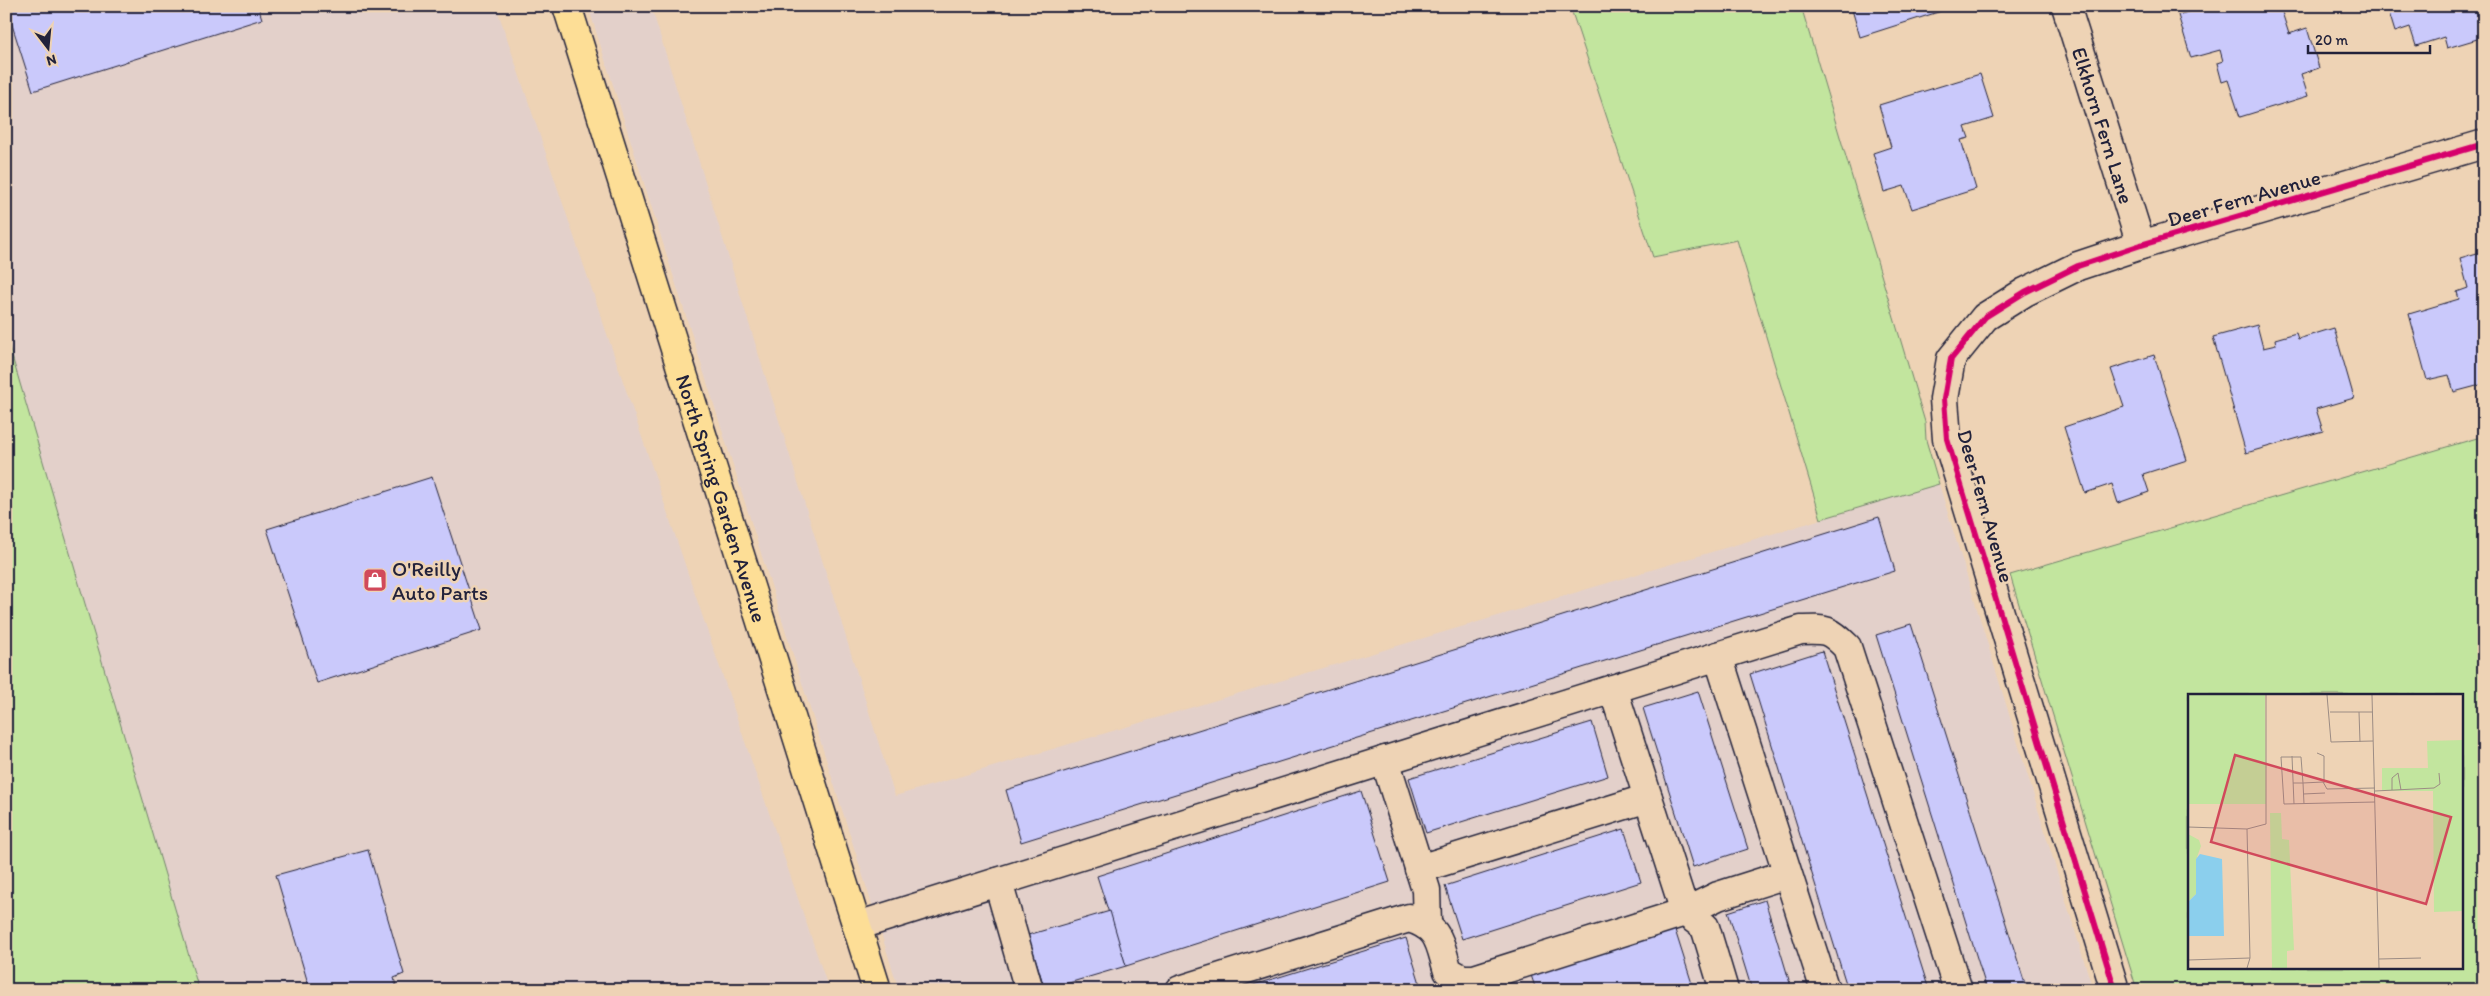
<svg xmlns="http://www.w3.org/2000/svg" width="2490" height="996" font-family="Itim,sans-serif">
<rect width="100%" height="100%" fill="#eed3b5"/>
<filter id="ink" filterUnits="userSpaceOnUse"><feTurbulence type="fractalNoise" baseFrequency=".02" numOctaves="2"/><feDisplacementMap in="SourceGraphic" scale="10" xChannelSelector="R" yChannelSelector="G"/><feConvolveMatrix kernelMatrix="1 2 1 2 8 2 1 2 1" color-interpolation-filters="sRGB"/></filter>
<g filter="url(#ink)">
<g fill="#e3d0ca">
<path d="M 6,6 L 496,6 L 829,990 L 199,990 L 6,336 Z"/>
<path d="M 588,6 L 651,6 L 895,796 L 1939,484 L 2093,990 L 899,990 Z"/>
</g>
<g fill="#c2e59e" stroke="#72846c" fill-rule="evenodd">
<path d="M 1570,6 L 1801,6 L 1925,422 L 1926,440 L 1939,484 L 1821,519 L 1737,240 L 1653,257 Z"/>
<path d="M 6,336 L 199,990 L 6,990 Z"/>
<path d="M 2484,436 L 2484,990 L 2137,990 L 2010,575 ZM 2189,695 L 2461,695 L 2461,967 L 2189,967 Z"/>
</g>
<g fill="#cac9fb" stroke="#22223b">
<path d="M 6,6 L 258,6 L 262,19 L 33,91 Z"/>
<path d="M 1851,6 L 1957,6 L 1860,37 Z"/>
<path d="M 2208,6 L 2280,6 L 2289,34 L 2307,28 L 2319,68 L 2301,74 L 2308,96 L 2240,117 L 2228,80 L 2222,82 L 2217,63 L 2223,61 L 2220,50 L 2191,58 L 2178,15 Z"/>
<path d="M 2387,6 L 2484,6 L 2484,37 L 2447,48 L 2444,37 L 2416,46 L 2410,27 L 2395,32 Z"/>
<path d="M 1980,74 L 1994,118 L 1965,127 L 1969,138 L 1961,140 L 1976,189 L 1912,209 L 1904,186 L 1884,192 L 1873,153 L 1891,147 L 1879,105 Z"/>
<path d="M 2484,251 L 2484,384 L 2454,392 L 2449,375 L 2427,380 L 2409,314 L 2459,299 L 2457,292 L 2468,288 L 2460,258 Z"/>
<path d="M 2257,325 L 2263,348 L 2276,345 L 2275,339 L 2296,333 L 2298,339 L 2334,328 L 2354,398 L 2316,409 L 2323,431 L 2246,453 L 2213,337 Z"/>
<path d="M 2154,355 L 2187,460 L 2143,474 L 2149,492 L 2118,503 L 2112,484 L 2085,493 L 2064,427 L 2124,407 L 2111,369 Z"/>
<path d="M 432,477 L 482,630 L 317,683 L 267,529 Z"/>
<path d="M 1879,517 L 1895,571 L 1021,842 L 1006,790 Z"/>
<path d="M 1911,624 L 2027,990 L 1987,990 L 1876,635 Z"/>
<path d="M 1822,651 L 1929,990 L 1848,990 L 1750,674 Z"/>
<path d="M 1698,691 L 1748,849 L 1693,867 L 1643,708 Z"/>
<path d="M 1592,722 L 1608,776 L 1426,833 L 1409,778 Z"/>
<path d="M 1361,791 L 1390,882 L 1126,966 L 1097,876 Z"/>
<path d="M 1624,829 L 1641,882 L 1462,939 L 1445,886 Z"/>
<path d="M 368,850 L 404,974 L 394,978 L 397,990 L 310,990 L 276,875 Z"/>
<path d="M 1765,900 L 1792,990 L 1752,990 L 1728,912 Z"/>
<path d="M 1110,911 L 1126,966 L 1045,990 L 1028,935 Z"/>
<path d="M 1675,930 L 1694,990 L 1536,990 L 1531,975 Z"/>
<path d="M 1406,938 L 1422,990 L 1237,990 Z"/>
</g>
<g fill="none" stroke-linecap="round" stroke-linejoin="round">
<g stroke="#22223b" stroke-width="31">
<g id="minor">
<path id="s1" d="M 2066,6 L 2141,245"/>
<path d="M 1718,656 L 1825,990"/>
<path d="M 1613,689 L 1685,912 L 1718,896 L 1787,874"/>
<path d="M 1385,760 L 1426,890 L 1427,924"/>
<path d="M 1419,869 L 1648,798"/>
<path d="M 998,882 L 1029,990"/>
<path d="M 857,926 L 1801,630 C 1826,629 1829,629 1847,647 L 1958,990"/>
<path d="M 1180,990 L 1409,918 C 1441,928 1439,943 1448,971 L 1462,979 L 1474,979 L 1685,912 L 1705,927 L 1724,990"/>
<path d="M 2115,990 L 1947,439 L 1944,399 L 1951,359 L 1985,317 L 2025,292 L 2078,266 L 2141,245 L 2484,144"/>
</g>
</g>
<g stroke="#22223b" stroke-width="31">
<g id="highway">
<path id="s2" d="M 567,6 L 877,990"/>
</g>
</g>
<use href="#minor" stroke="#eed3b5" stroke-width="28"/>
<use href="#highway" stroke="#fdde96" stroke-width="28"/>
<g stroke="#eed3b5" stroke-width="9">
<path id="cycleway" d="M 2115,990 L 1947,439 L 1944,399 L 1951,359 L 1985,317 L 2025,292 L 2078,266 L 2141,245 L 2484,144"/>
</g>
<use href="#cycleway" stroke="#d6006c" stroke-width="6"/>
</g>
</g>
<defs>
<g id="shop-square" transform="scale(1.25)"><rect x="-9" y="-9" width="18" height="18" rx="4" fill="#d1495b" stroke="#eed3b5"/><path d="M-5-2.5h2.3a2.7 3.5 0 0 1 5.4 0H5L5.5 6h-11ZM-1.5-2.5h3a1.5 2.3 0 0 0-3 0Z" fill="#fff"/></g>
</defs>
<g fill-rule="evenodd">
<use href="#shop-square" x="375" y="580"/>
</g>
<g text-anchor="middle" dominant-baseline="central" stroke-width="5" stroke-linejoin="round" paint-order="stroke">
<g font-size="21" fill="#22223b" stroke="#eed3b5">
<text stroke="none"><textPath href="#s1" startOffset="125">Elkhorn Fern Lane</textPath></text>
<text transform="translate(2244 198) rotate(-16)">Deer Fern Avenue</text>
<text stroke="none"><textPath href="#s2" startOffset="516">North Spring Garden Avenue</textPath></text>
<text transform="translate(1986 506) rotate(74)">Deer Fern Avenue</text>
</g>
<g font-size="21" fill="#22223b" stroke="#eed3b5" text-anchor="start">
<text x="392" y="568">O'Reilly<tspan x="392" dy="24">Auto Parts</tspan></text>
</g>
</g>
<g transform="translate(2188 694)">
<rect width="275" height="275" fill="#eed3b5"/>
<path d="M 0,1 L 77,1 L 78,110 L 0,110 ZM 275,46 L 275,217 L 246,218 L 245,97 L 194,97 L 194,74 L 240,74 L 239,47 ZM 82,119 L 93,119 L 94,145 L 101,146 L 106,256 L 99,257 L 99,274 L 84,274 ZM 0,140 L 11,146 L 13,152 L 8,166 L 10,191 L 8,200 L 0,208 Z" fill="#c2e59e"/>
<path d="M 12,160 L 34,165 L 36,242 L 0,242 L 0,208 L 8,200 L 8,165 Z" fill="#8bcfed"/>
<path fill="none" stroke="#9c8c84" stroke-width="1" d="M 139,1 L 143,48 L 185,47M 184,1 L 191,274M 142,18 L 185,18M 171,18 L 172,48M 129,59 L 136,62 L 136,89M 104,62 L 106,110M 105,89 L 115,89 L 116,110M 187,94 L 139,95 L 135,88 L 115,89 L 113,63 L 93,63 L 96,110 L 187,108M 204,96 L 204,84 L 210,79 L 213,96M 187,97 L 246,94 L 252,90 L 251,79M 115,100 L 137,99M 0,133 L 59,135 L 78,130 L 78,1M 59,135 L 62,264 L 59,274M 191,265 L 233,264M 0,266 L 62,264"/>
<path fill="#d1495b" fill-opacity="0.15" stroke="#d1495b" stroke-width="2.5" d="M 47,61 L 263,123 L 238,210 L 23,148 Z"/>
<rect width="275" height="275" fill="none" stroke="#22223b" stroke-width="2.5"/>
</g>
<rect width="2490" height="996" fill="none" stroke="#eed3b5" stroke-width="25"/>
<rect x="12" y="12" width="2465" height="971" fill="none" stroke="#22223b" stroke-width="2" filter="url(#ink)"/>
<g transform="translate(48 48) rotate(164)" stroke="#eed3b5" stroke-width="4" paint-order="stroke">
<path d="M0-4L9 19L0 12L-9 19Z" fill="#22223b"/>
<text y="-8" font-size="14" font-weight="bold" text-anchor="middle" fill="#22223b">N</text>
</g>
<path d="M2308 45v8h122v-8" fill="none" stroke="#22223b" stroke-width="2.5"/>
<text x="2315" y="45" font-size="15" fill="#22223b" stroke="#eed3b5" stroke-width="4" paint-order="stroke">20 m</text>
</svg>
